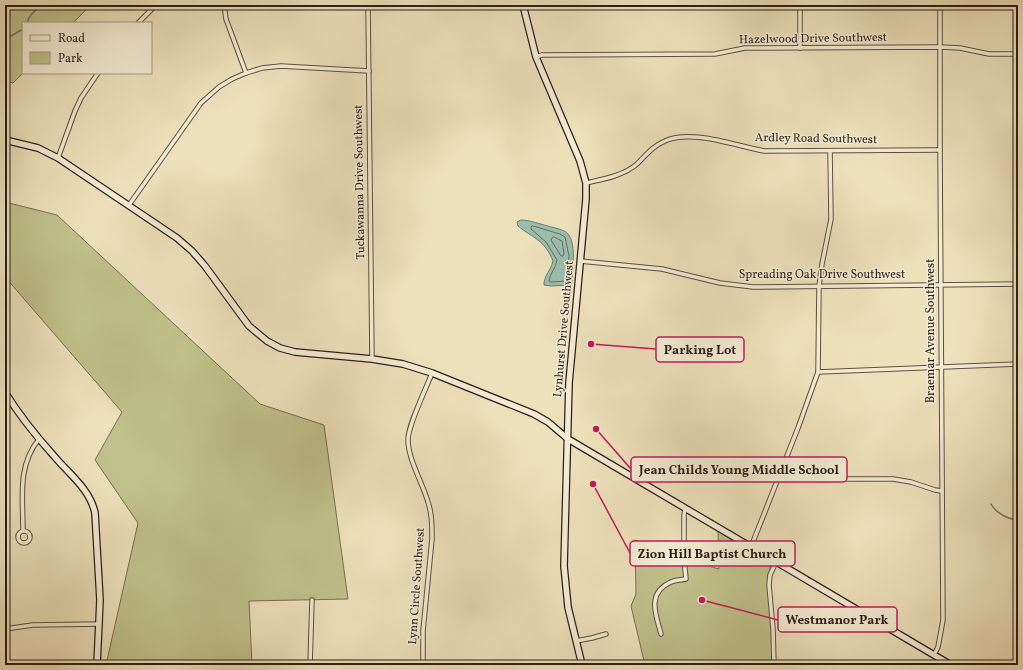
<svg xmlns="http://www.w3.org/2000/svg" width="1023" height="670" font-family="Vollkorn,serif">
<rect width="100%" height="100%" fill="#ede1bb"/>
<filter id="stains"><feTurbulence type="fractalNoise" baseFrequency=".005" numOctaves="4"/><feColorMatrix values="0 0 0 0 .2 0 0 0 0 .09 0 0 0 0 .02 0 0 0 .5 -.17"/></filter>
<radialGradient id="worn" r=".72"><stop offset=".6" stop-color="#630" stop-opacity="0"/><stop offset="1" stop-color="#630" stop-opacity=".3"/></radialGradient>
<g fill="#bfc18b" stroke="#757052">
<path d="M 5,5 L 91,5 L 73,23 L 23,23 L 23,73 L 13,83 L 5,81 Z"/>
<path d="M 5,202 L 57,215 L 260,404 L 324,425 L 348,599 L 249,601 L 252,665 L 106,665 L 138,523 L 95,460 L 122,412 L 5,277 Z"/>
<path d="M 718,531 L 770,562 L 774,665 L 645,665 L 631,606 L 636,594 L 635,540 L 683,559 L 719,569 Z"/>
</g>
<path fill="#9abeab" stroke="#6e7e71" d="M 521,220 C 530,220 539,224 548,226 C 554,228 564,229 568,234 C 577,244 572,271 572,283 L 571,285 L 551,286 L 544,285 C 544,275 551,270 553,261 C 544,239 534,239 518,226 L 517,222 Z"/>
<g fill="none" stroke-linecap="round" stroke-linejoin="round">
<g stroke="#626e62" stroke-width="1">
<path d="M 533,226 L 560,234 L 565,237 L 569,256 L 567,281 L 551,282 L 549,281 C 550,273 556,268 557,260 L 546,242 L 531,229 L 531,227 Z"/>
<path d="M 554,237 L 562,241 L 564,254 L 563,256 L 561,256 L 551,240 L 552,238 Z"/>
</g>
<g stroke="#6e7e71" stroke-width="1.5">
<path d="M 27,23 C 29,14 36,10 43,5"/>
<path d="M 5,35 L 11,36 L 23,29"/>
<path d="M 991,504 C 996,513 1007,519 1018,520"/>
</g>
<g stroke="#5c5042" stroke-width="5.5">
<g id="street">
<path d="M 224,5 L 226,19 L 246,73"/>
<path d="M 368,5 L 372,359"/>
<path d="M 800,5 L 800,48"/>
<path d="M 138,23 L 156,5"/>
<path d="M 536,57 L 542,55 L 715,54 L 745,48 L 940,47 L 960,48 L 989,54 L 1018,54"/>
<path d="M 58,158 L 75,111 L 81,98 L 98,73"/>
<path d="M 586,183 C 603,179 623,176 637,164 C 646,155 653,146 665,141 C 692,129 736,146 764,151 L 940,150"/>
<path d="M 129,205 L 201,103 L 219,87 L 232,79 L 246,73 L 262,68 L 281,66 L 369,71"/>
<path d="M 580,261 L 662,269 L 720,283 L 753,287 L 1018,284"/>
<path d="M 818,372 L 1018,364"/>
<path d="M 779,477 L 786,479 L 893,479 L 911,482 L 935,490 L 942,491"/>
<path d="M 23,530 C 23,498 17,466 39,439"/>
<circle cx="24" cy="537" r="6"/>
<path d="M 751,547 L 798,428 L 818,372 L 819,286 L 822,264 L 831,219 L 830,151"/>
<path d="M 5,629 L 33,625 L 99,624"/>
<path d="M 661,634 C 656,615 646,593 671,582 C 675,580 681,580 686,579 L 684,559 L 684,515 L 685,508"/>
<path d="M 576,641 L 592,638 L 606,634"/>
<path d="M 934,655 L 938,647 L 943,620 L 940,150 L 940,5"/>
<path d="M 310,665 L 312,600"/>
<path d="M 423,665 L 423,631 L 432,539 C 432,526 432,514 428,502 C 423,484 408,459 408,440 C 408,425 426,389 432,373"/>
<path d="M 774,665 L 773,629 L 769,585 L 770,575 L 776,562"/>
</g>
</g>
<g stroke="#2b1f1a" stroke-width="8">
<g id="secondary">
<path d="M 523,5 L 536,57 L 580,161 L 586,183 L 586,199 L 569,383 L 564,566 L 568,607 L 582,665"/>
<path d="M 5,140 L 38,148 L 58,158 L 177,238 L 192,251 L 205,266 L 249,326 L 267,341 L 280,348 L 295,352 L 372,359 L 403,364 L 432,373 L 534,414 L 548,422 L 568,439 L 951,665"/>
<path d="M 5,392 C 19,415 36,436 54,456 C 69,474 90,489 95,513 L 100,600 L 97,665"/>
</g>
</g>
<use href="#street" stroke="#f3ecd3" stroke-width="3.5"/>
<use href="#secondary" stroke="#f3ecd3" stroke-width="5.5"/>
</g>
<g text-anchor="middle" dominant-baseline="central" stroke-width="3" stroke-linejoin="round" paint-order="stroke">
<g font-size="12" fill="#2b1f1a" stroke="#f3ecd3">
<text transform="translate(813 39) rotate(-1)">Hazelwood Drive Southwest</text>
<text transform="translate(816 139) rotate(1)">Ardley Road Southwest</text>
<text transform="translate(360 182) rotate(-91)">Tuckawanna Drive Southwest</text>
<text x="822" y="275">Spreading Oak Drive Southwest</text>
<text transform="translate(564 329) rotate(-85)">Lynhurst Drive Southwest</text>
<text transform="translate(931 331) rotate(-90)">Braemar Avenue Southwest</text>
<text transform="translate(417 586) rotate(-86)">Lynn Circle Southwest</text>
</g>
</g>
<path fill="none" stroke="#c2185b" stroke-width="1.5" d="M591 344L656 349M596 429L631 469M593 484L630 553M702 600L778 620"/>
<g fill="#c2185b" stroke="#f3ecd3" stroke-width="1.5">
<circle cx="591" cy="344" r="4"/>
<circle cx="596" cy="429" r="4"/>
<circle cx="593" cy="484" r="4"/>
<circle cx="702" cy="600" r="4"/>
</g>
<g fill="#f3ecd3" stroke="#c2185b" stroke-width="1.5">
<rect x="656" y="337" width="88" height="25" rx="4"/>
<rect x="631" y="457" width="216" height="25" rx="4"/>
<rect x="630" y="541" width="165" height="25" rx="4"/>
<rect x="778" y="607" width="119" height="25" rx="4"/>
</g>
<g font-size="13" text-anchor="middle" font-weight="bold" fill="#2b1f1a">
<text x="700" y="354">Parking Lot</text>
<text x="739" y="474">Jean Childs Young Middle School</text>
<text x="712" y="558">Zion Hill Baptist Church</text>
<text x="837" y="624">Westmanor Park</text>
</g>
<rect width="1023" height="670" fill="none" stroke="#ede1bb" stroke-width="20"/>
<rect x="6" y="6" width="1011" height="658" fill="none" stroke="#2b1f1a" stroke-width="2"/>
<rect x="10" y="10" width="1003" height="650" fill="none" stroke="#2b1f1a"/>
<rect x="22" y="22" width="130" height="52" fill="#f3ecd3" stroke="#a39a89"/>
<rect x="30" y="35" width="20" height="6" fill="#f3ecd3" stroke="#a39a89"/>
<text x="58" y="42" font-size="12" fill="#2b1f1a">Road</text>
<rect x="30" y="52" width="20" height="12" fill="#bfc18b" stroke="#a39a89"/>
<text x="58" y="62" font-size="12" fill="#2b1f1a">Park</text>
<rect width="100%" height="100%" filter="url(#stains)"/>
<rect width="100%" height="100%" fill="url(#worn)"/>
</svg>
